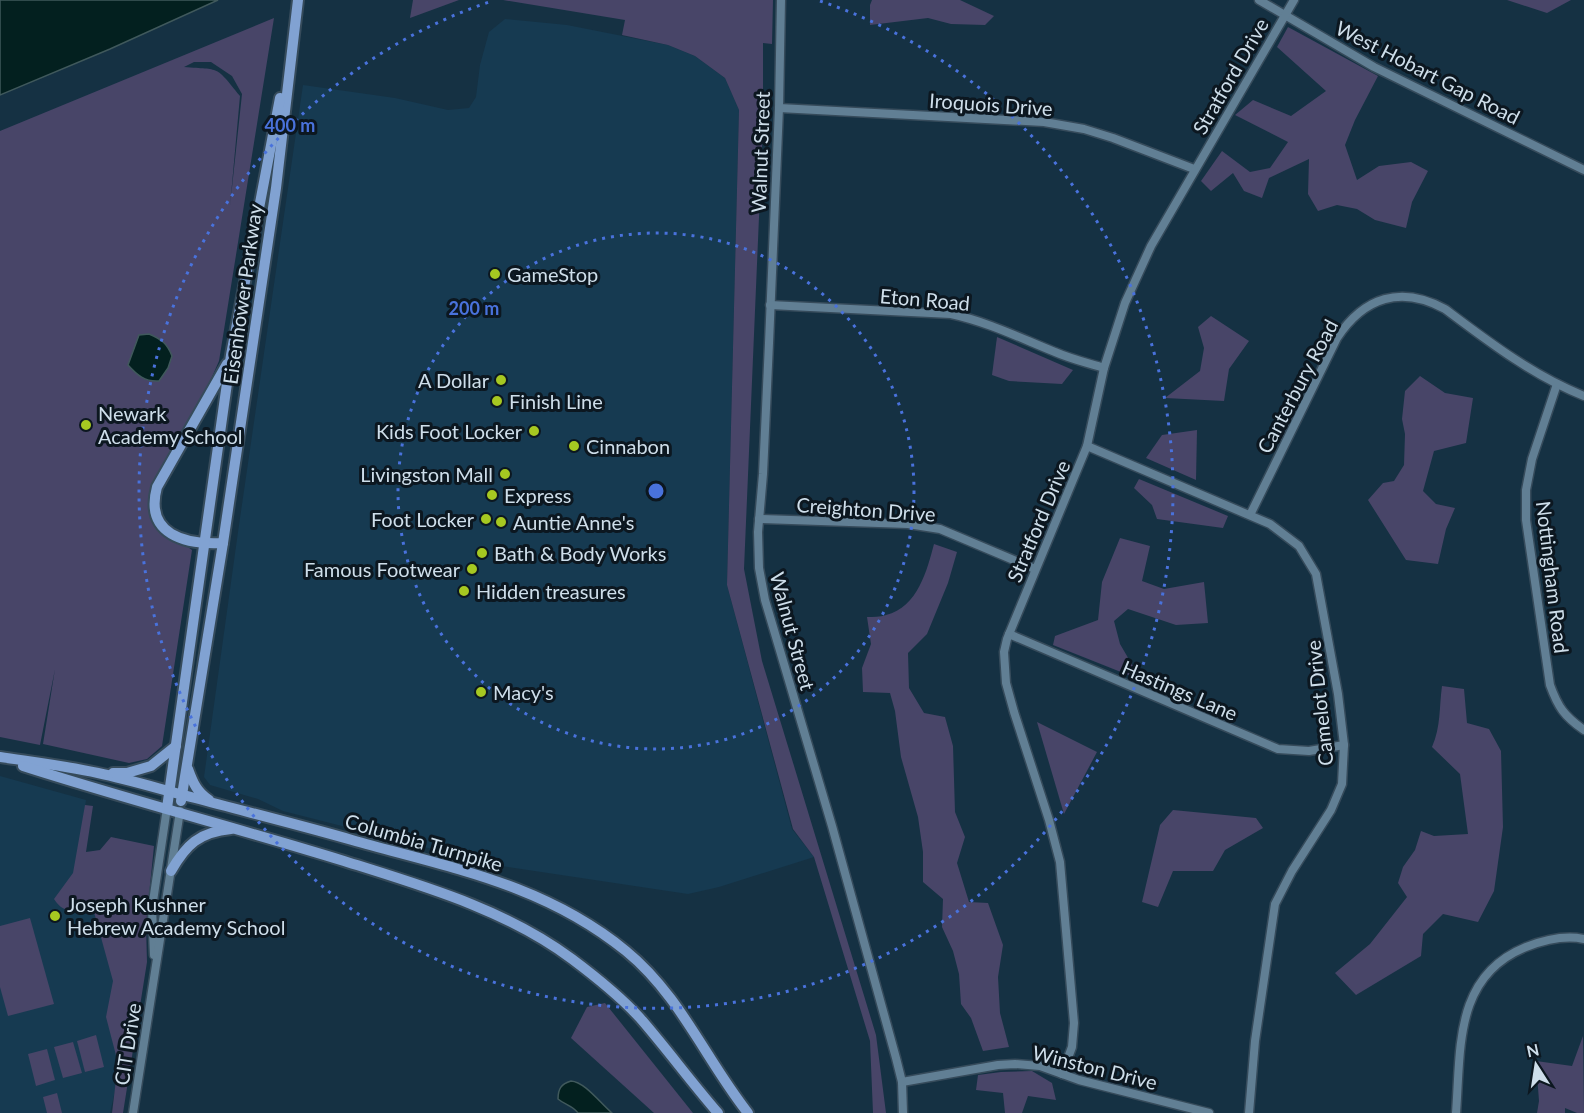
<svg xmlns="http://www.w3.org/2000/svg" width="1584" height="1113" font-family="Lato,sans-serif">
<rect width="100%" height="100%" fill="#153143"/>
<g fill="#163a51">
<path d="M 505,19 L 567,25 L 668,45 L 695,56 L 725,78 L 739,110 L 727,585 L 792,829 L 814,857 L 719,887 L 688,894 L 495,865 L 283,811 L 258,799 L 210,785 L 204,777 L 238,532 L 303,85 L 395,98 L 448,110 L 469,108 L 476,97 L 480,65 L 489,32 Z"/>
<path d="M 0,776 L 86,800 L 76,869 L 144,963 L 110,1113 L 0,1113 Z"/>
</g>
<g fill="#484568" fill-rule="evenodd">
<path d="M 413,0 L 459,0 L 410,18 Z"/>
<path d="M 503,0 L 773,0 L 772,44 L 763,43 L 763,123 L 744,569 L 762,661 L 876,1035 L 886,1113 L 873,1113 L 870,1041 L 814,857 L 793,829 L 727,585 L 739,110 L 725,78 L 695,56 L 668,45 L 622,35 L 625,20 Z"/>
<path d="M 872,0 L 960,0 L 994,16 L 985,25 L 951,24 L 928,18 L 870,25 L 870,5 Z"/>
<path d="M 1507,0 L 1571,0 L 1547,13 Z"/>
<path d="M 274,18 L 219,361 L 204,395 L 153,483 L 154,523 L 192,550 L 162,746 L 147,759 L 129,763 L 43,744 L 55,669 L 40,745 L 0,737 L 0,131 ZM 194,62 L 211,62 L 232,76 L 242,94 L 230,206 L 240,96 C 215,65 221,70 184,67 Z"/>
<path d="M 1288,27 L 1378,76 L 1355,120 L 1345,145 L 1357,180 L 1379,166 L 1411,162 L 1428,171 L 1412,202 L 1406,228 L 1375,220 L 1357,209 L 1337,205 L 1318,211 L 1308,194 L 1309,159 L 1269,178 L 1262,198 L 1244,191 L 1233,173 L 1211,191 L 1201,181 L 1222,151 L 1250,172 L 1270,168 L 1288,142 L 1235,115 L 1253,100 L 1291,116 L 1326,91 L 1277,47 Z"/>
<path d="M 1211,316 L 1249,341 L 1229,369 L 1224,401 L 1165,398 L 1200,371 L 1204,348 L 1198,327 Z"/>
<path d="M 997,337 L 1073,370 L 1062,384 L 1009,381 L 992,375 Z"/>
<path d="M 1420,376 L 1445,393 L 1473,398 L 1466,443 L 1434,451 L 1423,491 L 1436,504 L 1455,508 L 1446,529 L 1438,564 L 1406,560 L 1368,500 L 1383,483 L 1394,481 L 1404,465 L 1405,434 L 1402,419 L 1405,391 Z"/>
<path d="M 1197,430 L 1196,480 L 1146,458 L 1162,435 Z"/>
<path d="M 1139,479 L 1228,516 L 1223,528 L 1157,519 L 1152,505 L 1134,488 Z"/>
<path d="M 1120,538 L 1150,546 L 1142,581 L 1164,589 L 1204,582 L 1208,623 L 1176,625 L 1128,609 L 1114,621 L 1120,644 L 1141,680 L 1053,645 L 1055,636 L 1098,620 L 1102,582 Z"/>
<path d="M 934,544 L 957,552 L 948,583 L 927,634 L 908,653 L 909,688 L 924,713 L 945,717 L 953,746 L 955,812 L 965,837 L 957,863 L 969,902 L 988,903 L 1003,945 L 998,977 L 1000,1013 L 1009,1047 L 983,1051 L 971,1018 L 961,1004 L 959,974 L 953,951 L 942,927 L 943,899 L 923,882 L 923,852 L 918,817 L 901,757 L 895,711 L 890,693 L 863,692 L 862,668 L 871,644 L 867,617 C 873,617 880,617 886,615 C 918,607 927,570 934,544 Z"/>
<path d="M 1442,686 L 1464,689 L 1467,723 L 1489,729 L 1501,751 L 1503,827 L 1494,891 L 1478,922 L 1443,914 L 1423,934 L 1421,956 L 1356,995 L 1335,973 L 1370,944 L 1407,897 L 1398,883 L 1403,867 L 1415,850 L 1421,831 L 1434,836 L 1468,834 L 1460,774 L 1432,747 C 1441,726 1439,708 1442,686 Z"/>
<path d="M 1037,722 L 1097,752 L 1064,814 Z"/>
<path d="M 85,805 L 93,806 L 86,852 L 100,850 L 111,837 L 154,846 L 146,925 L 147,962 L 123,1113 L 112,1113 L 118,1063 L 106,1017 L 113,981 L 94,912 L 87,909 C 73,913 62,912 54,899 L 73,873 Z"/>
<path d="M 1173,810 L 1256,818 L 1263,828 L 1225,850 L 1213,871 L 1173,871 L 1158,907 L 1142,902 L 1160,825 Z"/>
<path d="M 30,918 L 54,1004 L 8,1016 L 0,987 L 0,926 Z"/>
<path d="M 605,1003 L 693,1113 L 654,1113 L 571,1038 L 587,1007 Z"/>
<path d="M 96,1035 L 104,1067 L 85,1072 L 77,1041 Z"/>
<path d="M 1583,1036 L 1584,1113 L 1577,1113 L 1565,1108 L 1565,1113 L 1537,1113 L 1539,1101 L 1536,1061 L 1572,1066 Z"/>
<path d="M 73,1042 L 82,1073 L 63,1078 L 54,1047 Z"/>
<path d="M 47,1049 L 55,1080 L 36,1086 L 28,1054 Z"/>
<path d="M 1032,1071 L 1052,1083 L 1056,1100 L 1028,1096 L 1022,1113 L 1005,1113 L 1003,1093 L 976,1090 L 978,1075 L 1001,1072 Z"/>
<path d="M 57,1093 L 62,1113 L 47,1113 L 43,1097 Z"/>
</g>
<g fill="#03201f" stroke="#40595c" stroke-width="1.5">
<path d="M 0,0 L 218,0 L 110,49 L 0,95 Z"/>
<path d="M 149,334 C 161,339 167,343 172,356 L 168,368 L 159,381 C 145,382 137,375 128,365 L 139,335 Z"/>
<path d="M 571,1081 C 585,1082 600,1103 612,1113 L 578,1113 C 572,1105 565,1105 558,1099 C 558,1089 561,1084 571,1081 Z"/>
</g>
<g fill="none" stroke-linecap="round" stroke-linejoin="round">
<g stroke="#364b5b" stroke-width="11">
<g id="minor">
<path d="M 781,0 L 779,108 L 769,343 L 763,474 L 758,532 L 759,568 L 765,600 L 832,826 L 896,1058 L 902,1082 L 903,1113"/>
<path d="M 1259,0 L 1374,67 L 1584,170"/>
<path d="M 779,108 L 1044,122 L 1084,129 L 1113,138 L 1194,169"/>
<path d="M 770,305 L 951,314 C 988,322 1020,338 1055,352 C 1071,359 1088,363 1104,368"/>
<path d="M 1557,384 L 1532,459 L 1526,490 L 1526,520 L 1550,685 C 1558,707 1564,716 1584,730"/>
<path d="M 1087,446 L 1270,524 L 1299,546 L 1316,574 L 1338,694 L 1344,745 L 1342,784 L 1331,810 L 1292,871 L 1275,904 L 1255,1041 L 1249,1113"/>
<path d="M 1250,515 L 1337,338 C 1364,297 1401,285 1445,309 C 1489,342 1532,375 1584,396"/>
<path d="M 759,519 L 908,524 L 940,529 L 1035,569"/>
<path d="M 1009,634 L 1278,749 L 1309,751 L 1344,745"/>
<path d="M 154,955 L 152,908 L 167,808"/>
<path d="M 1062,1074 L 1072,1047 L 1074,1023 L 1060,862 L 1049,820 L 1014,712 L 1006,683 L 1004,652 L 1007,639 L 1087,446 L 1104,368 L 1125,303 L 1151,246 L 1294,0"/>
<path d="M 902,1082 L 998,1065 L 1015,1064 L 1040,1066 L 1079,1080 L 1209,1113"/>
<path d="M 133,1113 L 180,811"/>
<path d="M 1456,1113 C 1461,1048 1454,976 1526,947 C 1544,940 1565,935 1584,939"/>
</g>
</g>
<g stroke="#364b5b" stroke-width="14">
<g id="major">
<path d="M 223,543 C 186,545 144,535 157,487 L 227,364"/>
<path d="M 0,757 C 33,762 66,766 98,773 C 131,780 163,790 195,798 C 247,812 300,825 352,840 C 451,868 544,884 626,951 C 680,995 706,1060 748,1113"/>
<path d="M 23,766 C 129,800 237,828 344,861 C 423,886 505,909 572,959 C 596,977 620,996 640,1018 C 667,1049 691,1082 718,1113"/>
<path d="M 188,769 C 193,783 197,792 209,800"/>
<path d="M 113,773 L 127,773 L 151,766 L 176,746"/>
<path d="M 181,801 L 223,543 L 276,188 L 298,0"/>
<path d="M 167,808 L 231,355 L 280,98"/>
<path d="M 171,871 C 186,845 199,832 231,829"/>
</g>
</g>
<use href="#minor" stroke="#617f94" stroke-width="8"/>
<use href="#major" stroke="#81a2d2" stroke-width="10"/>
</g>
<g fill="none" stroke="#4972dc" stroke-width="3" stroke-dasharray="3 6">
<circle cx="656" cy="491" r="258"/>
<path d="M820 1A517 517 0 1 1 492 1"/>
</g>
<g fill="#a6c821" stroke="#0c1720" stroke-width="2">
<circle cx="495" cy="274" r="6"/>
<circle cx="501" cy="380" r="6"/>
<circle cx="497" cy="401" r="6"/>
<circle cx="86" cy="425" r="6"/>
<circle cx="534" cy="431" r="6"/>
<circle cx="574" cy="446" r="6"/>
<circle cx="505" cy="474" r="6"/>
<circle cx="492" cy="495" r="6"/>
<circle cx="486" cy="519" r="6"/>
<circle cx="501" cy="522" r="6"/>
<circle cx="482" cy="553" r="6"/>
<circle cx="472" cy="569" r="6"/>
<circle cx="464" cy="591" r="6"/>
<circle cx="481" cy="692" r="6"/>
<circle cx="55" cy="916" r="6"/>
</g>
<g text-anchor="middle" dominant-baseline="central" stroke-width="6" stroke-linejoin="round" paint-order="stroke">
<g font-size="20" fill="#cedeea" stroke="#0c1720">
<text transform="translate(1428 72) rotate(27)">West Hobart Gap Road</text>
<text transform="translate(1230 76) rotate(-60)">Stratford Drive</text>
<text transform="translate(991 104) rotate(4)">Iroquois Drive</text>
<text transform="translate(760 152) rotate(-88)">Walnut Street</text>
<text transform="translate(242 294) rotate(-82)">Eisenhower Parkway</text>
<text transform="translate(925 299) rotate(5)">Eton Road</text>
<text transform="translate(1297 386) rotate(-62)">Canterbury Road</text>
<text transform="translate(866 509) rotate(4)">Creighton Drive</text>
<text transform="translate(1038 521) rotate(-67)">Stratford Drive</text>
<text transform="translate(1553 577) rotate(83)">Nottingham Road</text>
<text transform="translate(793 631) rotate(75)">Walnut Street</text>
<text transform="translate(1180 690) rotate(23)">Hastings Lane</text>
<text transform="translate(1319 703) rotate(-96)">Camelot Drive</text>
<text transform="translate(424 842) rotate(16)">Columbia Turnpike</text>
<text transform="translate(127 1044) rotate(-81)">CIT Drive</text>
<text transform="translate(1095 1067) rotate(14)">Winston Drive</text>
</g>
<g font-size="20" fill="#cedeea" stroke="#0c1720" text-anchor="start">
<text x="507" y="274">GameStop</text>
<text x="489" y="380" text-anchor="end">A Dollar</text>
<text x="509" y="401">Finish Line</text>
<text x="98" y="413">Newark<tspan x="98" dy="23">Academy School</tspan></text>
<text x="522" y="431" text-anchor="end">Kids Foot Locker</text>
<text x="586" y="446">Cinnabon</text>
<text x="493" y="474" text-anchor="end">Livingston Mall</text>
<text x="504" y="495">Express</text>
<text x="474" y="519" text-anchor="end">Foot Locker</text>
<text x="513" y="522">Auntie Anne's</text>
<text x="494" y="553">Bath &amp; Body Works</text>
<text x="460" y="569" text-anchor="end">Famous Footwear</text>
<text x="476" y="591">Hidden treasures</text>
<text x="493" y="692">Macy's</text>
<text x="67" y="904">Joseph Kushner<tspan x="67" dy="23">Hebrew Academy School</tspan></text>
</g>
</g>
<circle cx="656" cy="491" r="9" fill="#4972dc" stroke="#0c1720" stroke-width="3"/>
<g font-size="18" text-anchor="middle" font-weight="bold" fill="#4972dc" stroke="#0c1720" stroke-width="6" stroke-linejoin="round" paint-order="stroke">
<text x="290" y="132">400 m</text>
<text x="474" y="315">200 m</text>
</g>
<g transform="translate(1536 1065) rotate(348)" stroke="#0c1720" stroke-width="4.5" paint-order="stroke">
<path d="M0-4.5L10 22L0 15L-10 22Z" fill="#cedeea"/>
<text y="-9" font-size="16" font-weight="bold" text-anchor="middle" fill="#cedeea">N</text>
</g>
</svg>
